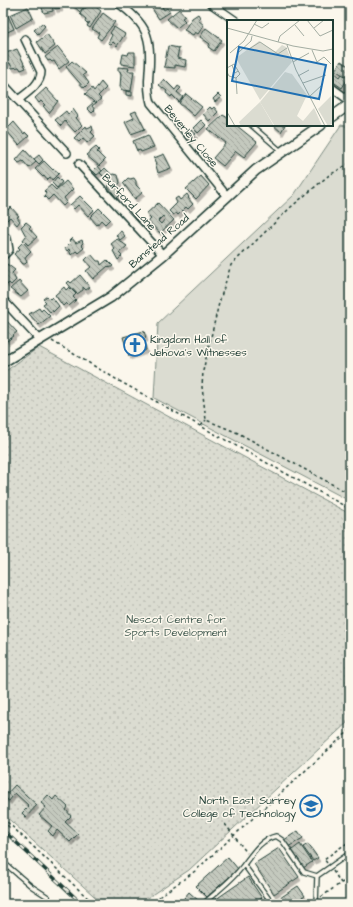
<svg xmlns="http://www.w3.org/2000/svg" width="353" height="907" font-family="'Architects Daughter',sans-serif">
<defs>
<pattern id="park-dots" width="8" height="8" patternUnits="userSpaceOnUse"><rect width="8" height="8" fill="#dbdcd1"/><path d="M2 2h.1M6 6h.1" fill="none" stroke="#bcbeb4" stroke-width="1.8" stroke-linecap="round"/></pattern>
<pattern id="building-back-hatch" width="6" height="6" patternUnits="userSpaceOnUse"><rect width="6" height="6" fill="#c4c9be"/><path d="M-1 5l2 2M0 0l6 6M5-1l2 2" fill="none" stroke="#9fa49b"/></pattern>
<filter id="shadow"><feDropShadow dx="2" dy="3.5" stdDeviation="0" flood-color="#0004"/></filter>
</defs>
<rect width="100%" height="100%" fill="#fbf7ec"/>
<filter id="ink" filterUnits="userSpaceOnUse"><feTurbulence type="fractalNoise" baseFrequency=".025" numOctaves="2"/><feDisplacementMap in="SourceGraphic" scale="8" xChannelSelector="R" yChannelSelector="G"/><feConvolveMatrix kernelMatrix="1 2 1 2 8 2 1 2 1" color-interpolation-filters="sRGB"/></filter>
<g filter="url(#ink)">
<path fill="#dbdcd1" stroke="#7d8c82" d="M 341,125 L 350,127 L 350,501 L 154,398 L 158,323 L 294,195 Z"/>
<path fill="url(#park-dots)" stroke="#7d8c82" d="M 39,347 L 350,514 L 350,720 L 189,870 L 138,904 L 103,904 L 3,814 L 3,373 Z"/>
<g fill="url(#building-back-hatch)" stroke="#1f3d34" fill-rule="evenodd" filter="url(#shadow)">
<path d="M 40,3 L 52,3 L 53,11 L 44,13 Z"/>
<path d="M 54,3 L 59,3 L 61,8 L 55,9 Z"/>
<path d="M 70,3 L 86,3 L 80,12 Z"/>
<path d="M 87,3 L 91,3 L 101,11 L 90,28 L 87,26 L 90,22 L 87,24 L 85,22 L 86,19 L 80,14 L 84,8 L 86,8 L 84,7 Z"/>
<path d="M 156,3 L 164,3 L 161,5 L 164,10 L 167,8 L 170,12 L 159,19 L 151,7 Z"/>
<path d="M 28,7 L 33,18 L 16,28 L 10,15 Z"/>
<path d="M 179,9 L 185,16 L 182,18 L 185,21 L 177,28 L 167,19 Z"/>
<path d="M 6,11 L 14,29 L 5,33 L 3,29 L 3,13 Z"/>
<path d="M 103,13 L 115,22 L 101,40 L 97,37 L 99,33 L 92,29 Z"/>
<path d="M 198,14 L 200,17 L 198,20 L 204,25 L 198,34 L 195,32 L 193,35 L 184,30 L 192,18 Z"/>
<path d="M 42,23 L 45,26 L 38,34 L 34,30 Z"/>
<path d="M 114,27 L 125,34 L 117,46 L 113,42 L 111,44 L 108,43 L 112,35 L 110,33 Z"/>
<path d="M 206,28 L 222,40 L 214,51 L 208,47 L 210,44 L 200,37 Z"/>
<path d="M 47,34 L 55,46 L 45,54 L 37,42 Z"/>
<path d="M 168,46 L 179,48 L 177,58 L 186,60 L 185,67 L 175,65 L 175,68 L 164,67 Z"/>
<path d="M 58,47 L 69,61 L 59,69 L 54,61 L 52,62 L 50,60 L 48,61 L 45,57 Z"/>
<path d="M 17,49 L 26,68 L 21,70 L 19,67 L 12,68 L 10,63 L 6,63 L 6,70 L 3,70 L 3,55 L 7,57 L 6,53 Z"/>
<path d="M 129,52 L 135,52 L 135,66 L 121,64 L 123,54 L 128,55 Z"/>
<path d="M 72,61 L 86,73 L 83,75 L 89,83 L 84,88 L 66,67 Z"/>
<path d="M 341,61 L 350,67 L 350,75 L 348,78 L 335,70 Z"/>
<path d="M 118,67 L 129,68 L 128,71 L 134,71 L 131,91 L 122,90 L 120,87 L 121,74 L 120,71 L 118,71 Z"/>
<path d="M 334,72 L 340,77 L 342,74 L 348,78 L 342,88 L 332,81 Z"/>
<path d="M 164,79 L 175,90 L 178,86 L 181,88 L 177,92 L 183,97 L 179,102 L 172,95 L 171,97 L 166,93 L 167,91 L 159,85 Z"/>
<path d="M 101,82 L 106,88 L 98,96 L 101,99 L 92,106 L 95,110 L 92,113 L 87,108 L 94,102 L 85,94 L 92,88 L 94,91 Z"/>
<path d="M 46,88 L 58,101 L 49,113 L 43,106 L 45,105 L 41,101 L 39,103 L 35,98 Z"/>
<path d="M 126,91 L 132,92 L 132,96 L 126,95 Z"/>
<path d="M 186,94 L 202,107 L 194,116 L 179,103 Z"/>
<path d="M 218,94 L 221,97 L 215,102 L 213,99 Z"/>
<path d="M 210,107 L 212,109 L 214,107 L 218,112 L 209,121 L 203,114 Z"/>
<path d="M 73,109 L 78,116 L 76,118 L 82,125 L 75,132 L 65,121 L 61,126 L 55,120 L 66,111 L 68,114 Z"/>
<path d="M 136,111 L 145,129 L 131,134 L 125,122 L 134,118 L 131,113 Z"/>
<path d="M 223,115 L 228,118 L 228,125 L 236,125 L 257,142 L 244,157 L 236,151 L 223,166 L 213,158 L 226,143 L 208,129 Z"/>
<path d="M 201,120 L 206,125 L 198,133 L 193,128 Z"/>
<path d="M 14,122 L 24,134 L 25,132 L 29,136 L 19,145 L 6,130 Z"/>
<path d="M 273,125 L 285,125 L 281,132 Z"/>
<path d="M 86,126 L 87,128 L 92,126 L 93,130 L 91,132 L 95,136 L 87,143 L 83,138 L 79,142 L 74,138 Z"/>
<path d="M 191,130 L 196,134 L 190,140 L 185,136 Z"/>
<path d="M 148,135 L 154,147 L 141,152 L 140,150 L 137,151 L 133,141 Z"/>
<path d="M 96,147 L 99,150 L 97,152 L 105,160 L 99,166 L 86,155 Z"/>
<path d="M 25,150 L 36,162 L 29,168 L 23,161 L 19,163 L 16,160 Z"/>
<path d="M 164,154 L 171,168 L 158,173 L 154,158 Z"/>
<path d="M 39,155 L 43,160 L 39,164 L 34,159 Z"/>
<path d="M 44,161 L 53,170 L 54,169 L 59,173 L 52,180 L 50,177 L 47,180 L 44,176 L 43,177 L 35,169 Z"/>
<path d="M 98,166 L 102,171 L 97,175 L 93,171 Z"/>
<path d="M 105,168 L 112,175 L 114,174 L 118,175 L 120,183 L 117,186 L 121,194 L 117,198 L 108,187 L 110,183 L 100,173 Z"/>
<path d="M 201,176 L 209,185 L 196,199 L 186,189 Z"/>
<path d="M 57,177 L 62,182 L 57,188 L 52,183 Z"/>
<path d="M 128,178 L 130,179 L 134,178 L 136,181 L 136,185 L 143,192 L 135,199 L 123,183 Z"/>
<path d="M 66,181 L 73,189 L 64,198 L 67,202 L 63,206 L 53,195 L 48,200 L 44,196 L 46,193 L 44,191 L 51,185 L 56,190 Z"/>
<path d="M 187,194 L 189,197 L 188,198 L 193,204 L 188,209 L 186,207 L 178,215 L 176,213 L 173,215 L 169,211 L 177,203 L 175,199 L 178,197 L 180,200 Z"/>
<path d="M 80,196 L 94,210 L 88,216 L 78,205 L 74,209 L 70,205 Z"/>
<path d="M 158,203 L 174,220 L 160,233 L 148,222 L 151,219 L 146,214 ZM 163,216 L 165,219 L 161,224 L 158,221 Z"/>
<path d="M 11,207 L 19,216 L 17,217 L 20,221 L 17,225 L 10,217 L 7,220 L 3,215 Z"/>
<path d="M 99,208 L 110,219 L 105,224 L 101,220 L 97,225 L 90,217 Z"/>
<path d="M 26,222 L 31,226 L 29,228 L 37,237 L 28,245 L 23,240 L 26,236 L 21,227 Z"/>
<path d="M 121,231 L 125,236 L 120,240 L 116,235 Z"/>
<path d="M 72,238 L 76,243 L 82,240 L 83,243 L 81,245 L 84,248 L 78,253 L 76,251 L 71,255 L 69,249 L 67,251 L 65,248 L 71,242 L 69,241 Z"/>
<path d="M 117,239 L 127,246 L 119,253 L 122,256 L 118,260 L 113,251 L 115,249 L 111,244 Z"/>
<path d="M 23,242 L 31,251 L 26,256 L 25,258 L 27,262 L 25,264 L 23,264 L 14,254 L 20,249 L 18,247 Z"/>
<path d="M 91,254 L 97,261 L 100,261 L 101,265 L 107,260 L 113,266 L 110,268 L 108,266 L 93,279 L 86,271 L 91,267 L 85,260 Z"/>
<path d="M 7,264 L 15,270 L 12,273 L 16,280 L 11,285 L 9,283 L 7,285 L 3,281 L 3,274 L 5,272 L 3,267 Z"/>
<path d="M 80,275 L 90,287 L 86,290 L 83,287 L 83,290 L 77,294 L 67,283 L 69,281 L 71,283 Z"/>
<path d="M 19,281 L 28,291 L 21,297 L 10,289 Z"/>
<path d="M 64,287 L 66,290 L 69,287 L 76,294 L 73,297 L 76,300 L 69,306 L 66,303 L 63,306 L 55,295 Z"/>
<path d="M 47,296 L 50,299 L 52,297 L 59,306 L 53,312 L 52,310 L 50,312 L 43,304 L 46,302 L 43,299 Z"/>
<path d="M 39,308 L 41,311 L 43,309 L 50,316 L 39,325 L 29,314 Z"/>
<path d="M 5,319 L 17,332 L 13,335 L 14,336 L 7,341 L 3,336 L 3,321 Z"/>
<path d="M 144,331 L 146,338 L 143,339 L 146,350 L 129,356 L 123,337 Z"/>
<path d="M 15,785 L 37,805 L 26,817 L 22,813 L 29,806 L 15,793 L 9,801 L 4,797 Z"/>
<path d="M 48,795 L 53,800 L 56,796 L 68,807 L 66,810 L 71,816 L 65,822 L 78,834 L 70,842 L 57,830 L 53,836 L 48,831 L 52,826 L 39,815 L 46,807 L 41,803 Z"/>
<path d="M 298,831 L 303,838 L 288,847 L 284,840 Z"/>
<path d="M 3,844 L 8,848 L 3,854 Z"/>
<path d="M 300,844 L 312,862 L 303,868 L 292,850 Z"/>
<path d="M 308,844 L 318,858 L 313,861 L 303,847 Z"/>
<path d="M 279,848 L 299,877 L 274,894 L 254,864 Z"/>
<path d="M 228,857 L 238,869 L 207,897 L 196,886 Z"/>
<path d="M 248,877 L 262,898 L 253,904 L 209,904 Z"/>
<path d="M 298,886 L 305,896 L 293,904 L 271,904 Z"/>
<path d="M 189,892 L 200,902 L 198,904 L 180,903 Z"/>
</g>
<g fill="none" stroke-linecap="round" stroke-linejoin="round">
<g stroke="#1f3d34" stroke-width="6">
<g id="service">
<path d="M 251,125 L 281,151"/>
<path d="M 3,862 L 31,886 L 48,897"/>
<path d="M 244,865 L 269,899 L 261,904"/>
<path d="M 203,904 C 214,894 226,885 236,874 C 248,862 257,840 276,836 L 282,840 L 304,872 L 317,876"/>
<path d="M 316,904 L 317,876 L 350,853"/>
</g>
</g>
<g stroke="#1f3d34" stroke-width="10">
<g id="minor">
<path d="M 118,3 C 147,24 152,37 149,72 C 148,83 148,93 151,103 L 226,195"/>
<path d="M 210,3 L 236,21"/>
<path d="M 3,87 L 6,87 L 67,153"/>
<path d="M 332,88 L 350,101"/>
<path d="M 18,100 C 27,93 41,84 41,72 L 25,39"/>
<path d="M 79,164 L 163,255"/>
<path d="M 3,256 L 9,250 L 7,238"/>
<path d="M 3,300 L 40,340"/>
</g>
</g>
<g stroke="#1f3d34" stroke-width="12">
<g id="tertiary">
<path d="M 332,117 L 350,104"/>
<path d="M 3,362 L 111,297 L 163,255 L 256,170 L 321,125"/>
</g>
</g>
<g stroke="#1f3d34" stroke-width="1.5" stroke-dasharray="3 3" stroke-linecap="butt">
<path d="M 350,163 L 328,176 L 291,207 L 231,265 L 219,303 L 203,371 L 202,387 L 206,420 L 238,433 L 350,494"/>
<path d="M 52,341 L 121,382 L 350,509"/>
<path d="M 201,426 L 206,420"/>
<path d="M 3,818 L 94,904"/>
<path d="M 3,821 L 9,827 L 7,829 L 3,825"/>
<path d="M 225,824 L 247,853"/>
<path d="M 327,863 L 324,859 L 350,841"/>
<path d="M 333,871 L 341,883"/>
<path d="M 321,897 L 341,883 L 350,879"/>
<path d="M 149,904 L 195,871 L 350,730"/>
</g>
<use href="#service" stroke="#fbf7ec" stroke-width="3.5"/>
<use href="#minor" stroke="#fbf7ec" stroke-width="7"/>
<use href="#tertiary" stroke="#fbf7ec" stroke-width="9"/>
<g stroke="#1f3d34" stroke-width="3.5">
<path id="rail" d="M 3,830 L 82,904"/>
</g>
<use href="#rail" stroke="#fbf7ec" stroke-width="2" stroke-dasharray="6" stroke-linecap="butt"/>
</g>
</g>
<defs>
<g id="church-ring" transform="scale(1.15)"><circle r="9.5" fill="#fbf7ec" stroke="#1f6fb2" stroke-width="1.5"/><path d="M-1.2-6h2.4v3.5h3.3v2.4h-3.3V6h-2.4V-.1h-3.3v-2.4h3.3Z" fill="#1f6fb2"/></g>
<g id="university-ring" transform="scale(1.15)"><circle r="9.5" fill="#fbf7ec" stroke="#1f6fb2" stroke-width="1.5"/><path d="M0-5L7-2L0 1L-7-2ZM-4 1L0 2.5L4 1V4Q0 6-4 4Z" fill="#1f6fb2"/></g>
</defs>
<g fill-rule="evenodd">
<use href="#church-ring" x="135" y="345"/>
<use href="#university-ring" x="311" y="806"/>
</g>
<g text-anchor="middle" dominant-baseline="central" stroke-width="3" stroke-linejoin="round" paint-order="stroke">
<g font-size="11" fill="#1f3d34" stroke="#fbf7ec">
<text transform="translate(191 136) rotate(50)">Beverley Close</text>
<text transform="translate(129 202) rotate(47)">Burford Lane</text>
<text transform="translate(159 241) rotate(-41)">Banstead Road</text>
</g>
<g font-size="11" fill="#1f3d34" stroke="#fbf7ec" text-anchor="start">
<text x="150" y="339">Kingdom Hall of<tspan x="150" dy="13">Jehova's Witnesses</tspan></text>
<text x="296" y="800" text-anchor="end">North East Surrey<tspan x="296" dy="13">College of Technology</tspan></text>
</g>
<g font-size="11" fill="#455d53" stroke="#fbf7ec">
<text x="176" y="619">Nescot Centre for<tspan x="176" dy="13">Sports Development</tspan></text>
</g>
</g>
<g transform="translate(227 20)">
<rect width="106" height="106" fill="#fbf7ec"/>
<path d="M 58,52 L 65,54 L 80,75 L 70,96 L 76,101 L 87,88 L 95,106 L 47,105 L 33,82 ZM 104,76 L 106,103 L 101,106 L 91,89 Z" fill="#dbdcd1"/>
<path d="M 32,21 L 48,32 L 55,25 L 59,27 L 65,42 L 33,80 L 9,38 ZM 33,82 L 47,106 L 14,106 L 12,102 Z" fill="#dbdcd1"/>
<path fill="none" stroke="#a3ada2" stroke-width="1" d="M 80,0 L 93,16 L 106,10M 27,4 L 35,8 L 42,3M 68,5 L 77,16M 0,8 L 66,26 L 96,31 L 106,29M 87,8 L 97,0M 51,22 L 53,16 L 73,0M 60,25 L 69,50 L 98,106M 22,29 L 33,22 L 51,34 L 60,28M 85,30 L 90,42M 12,32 L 24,21 L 25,16M 3,33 L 17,21 L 30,0M 66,42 L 82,33M 90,42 L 97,37 L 104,44M 5,45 L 8,53 L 11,51M 0,48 L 7,44 L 13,54 L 9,58M 0,52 L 2,56 L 9,58 L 10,74M 71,56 L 82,50M 76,63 L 99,55M 82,77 L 95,65M 0,92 L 8,106"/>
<path fill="#1f6fb2" fill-opacity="0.15" stroke="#1f6fb2" stroke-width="2" d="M 12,27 L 99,45 L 92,79 L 5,61 Z"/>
<rect width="106" height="106" fill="none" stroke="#1f3d34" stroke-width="2"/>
</g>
<rect width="353" height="907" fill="none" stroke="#fbf7ec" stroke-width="16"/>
<rect x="8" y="8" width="337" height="891" fill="none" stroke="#1f3d34" stroke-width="1.5" filter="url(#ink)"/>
</svg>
